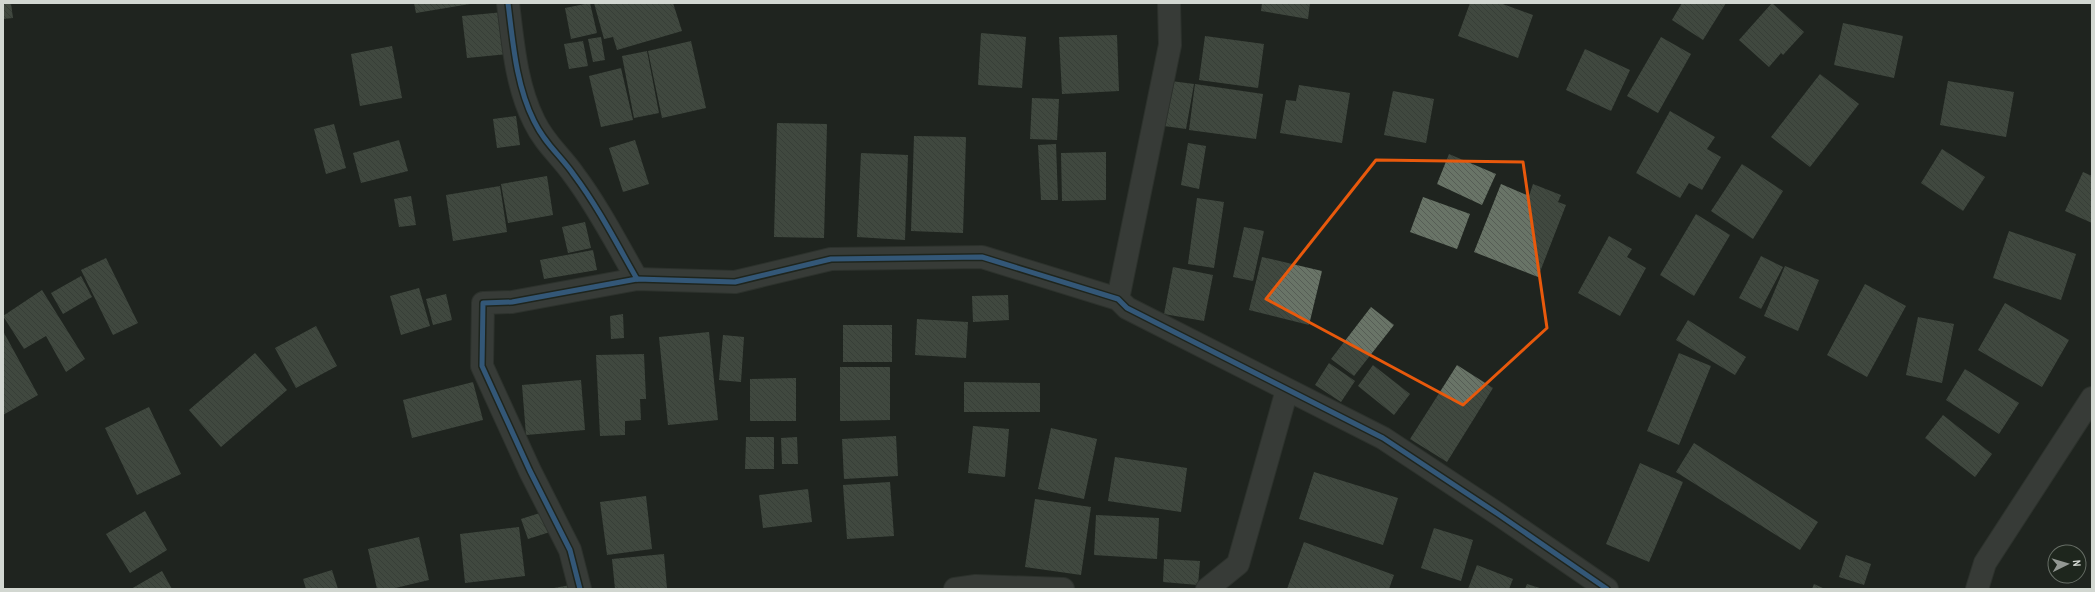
<svg xmlns="http://www.w3.org/2000/svg" width="2095" height="592" font-family="'Archivo Narrow',sans-serif">
<defs>
<pattern id="building-back-hatch" width="6" height="6" patternUnits="userSpaceOnUse"><rect width="6" height="6" fill="#697467"/><path d="M-1 5l2 2M0 0l6 6M5-1l2 2" fill="none" stroke="#565d55"/></pattern>
</defs>
<rect width="100%" height="100%" fill="#1f241f"/>
<g fill="url(#building-back-hatch)">
<path d="M 3,3 L 11,3 L 13,18 L 3,19 Z"/>
<path d="M 414,3 L 470,3 L 470,4 L 416,13 Z"/>
<path d="M 590,3 L 597,33 L 571,39 L 565,8 Z"/>
<path d="M 594,3 L 673,3 L 682,31 L 617,50 L 613,37 L 604,39 Z"/>
<path d="M 1262,3 L 1310,3 L 1308,19 L 1261,11 Z"/>
<path d="M 1470,3 L 1500,3 L 1533,15 L 1518,58 L 1458,36 Z"/>
<path d="M 1682,3 L 1726,3 L 1703,40 L 1672,20 Z"/>
<path d="M 1772,3 L 1804,32 L 1783,55 L 1781,53 L 1769,67 L 1739,40 Z"/>
<path d="M 504,12 L 508,54 L 467,58 L 462,16 Z"/>
<path d="M 1843,23 L 1903,36 L 1894,78 L 1834,65 Z"/>
<path d="M 981,33 L 1026,37 L 1022,88 L 978,85 Z"/>
<path d="M 1117,35 L 1119,91 L 1062,94 L 1059,37 Z"/>
<path d="M 1205,36 L 1264,44 L 1258,88 L 1199,80 Z"/>
<path d="M 601,37 L 605,60 L 593,62 L 588,39 Z"/>
<path d="M 1661,37 L 1691,54 L 1658,113 L 1627,96 Z"/>
<path d="M 583,41 L 588,66 L 569,69 L 564,44 Z"/>
<path d="M 691,41 L 706,108 L 662,118 L 648,51 Z"/>
<path d="M 392,46 L 402,98 L 360,106 L 351,54 Z"/>
<path d="M 1585,49 L 1630,70 L 1611,111 L 1566,90 Z"/>
<path d="M 647,51 L 659,113 L 634,118 L 622,56 Z"/>
<path d="M 621,68 L 633,120 L 601,127 L 589,76 Z"/>
<path d="M 1820,74 L 1859,104 L 1810,167 L 1771,137 Z"/>
<path d="M 1171,81 L 1194,84 L 1186,129 L 1164,126 Z"/>
<path d="M 1948,81 L 2014,92 L 2006,137 L 1940,125 Z"/>
<path d="M 1195,84 L 1263,94 L 1256,139 L 1189,130 Z"/>
<path d="M 1299,85 L 1350,93 L 1342,143 L 1280,133 L 1286,100 L 1296,101 Z"/>
<path d="M 1393,91 L 1434,99 L 1426,143 L 1384,135 Z"/>
<path d="M 1032,98 L 1059,99 L 1057,140 L 1030,139 Z"/>
<path d="M 1670,111 L 1715,137 L 1707,149 L 1721,157 L 1702,190 L 1689,183 L 1680,198 L 1636,173 Z"/>
<path d="M 516,116 L 520,145 L 497,148 L 493,119 Z"/>
<path d="M 777,123 L 827,124 L 824,238 L 774,237 Z"/>
<path d="M 334,124 L 346,168 L 326,174 L 314,129 Z"/>
<path d="M 914,136 L 966,137 L 963,233 L 911,231 Z"/>
<path d="M 399,140 L 408,171 L 361,183 L 353,153 Z"/>
<path d="M 635,140 L 649,184 L 623,192 L 609,148 Z"/>
<path d="M 1188,143 L 1206,146 L 1199,189 L 1181,185 Z"/>
<path d="M 1056,144 L 1058,200 L 1041,200 L 1038,145 Z"/>
<path d="M 1942,149 L 1985,177 L 1963,211 L 1921,183 Z"/>
<path d="M 1106,152 L 1106,200 L 1062,201 L 1061,153 Z"/>
<path d="M 861,153 L 908,155 L 905,240 L 857,237 Z"/>
<path d="M 1449,154 L 1496,174 L 1482,205 L 1437,184 Z"/>
<path d="M 1742,164 L 1783,191 L 1753,239 L 1711,211 Z"/>
<path d="M 2083,172 L 2092,176 L 2092,223 L 2065,211 Z"/>
<path d="M 547,176 L 553,215 L 508,223 L 501,184 Z"/>
<path d="M 1501,184 L 1529,196 L 1533,184 L 1561,195 L 1558,202 L 1566,205 L 1538,277 L 1474,252 Z"/>
<path d="M 500,186 L 507,232 L 453,241 L 446,195 Z"/>
<path d="M 411,196 L 416,225 L 399,227 L 394,199 Z"/>
<path d="M 1423,197 L 1470,214 L 1457,249 L 1410,232 Z"/>
<path d="M 1197,198 L 1224,202 L 1214,268 L 1188,264 Z"/>
<path d="M 1696,214 L 1730,235 L 1694,296 L 1660,275 Z"/>
<path d="M 585,222 L 591,248 L 568,253 L 562,227 Z"/>
<path d="M 1244,227 L 1264,231 L 1253,281 L 1233,277 Z"/>
<path d="M 2009,231 L 2076,254 L 2061,300 L 1993,278 Z"/>
<path d="M 1609,236 L 1632,249 L 1627,257 L 1646,268 L 1620,316 L 1578,293 Z"/>
<path d="M 593,250 L 597,270 L 544,279 L 540,260 Z"/>
<path d="M 1761,256 L 1783,267 L 1761,309 L 1739,298 Z"/>
<path d="M 1262,257 L 1322,271 L 1309,325 L 1249,310 Z"/>
<path d="M 106,258 L 138,323 L 113,335 L 81,270 Z"/>
<path d="M 1785,266 L 1819,280 L 1798,331 L 1764,316 Z"/>
<path d="M 1173,267 L 1213,275 L 1204,321 L 1164,314 Z"/>
<path d="M 81,276 L 92,297 L 63,314 L 51,293 Z"/>
<path d="M 1865,284 L 1906,306 L 1867,377 L 1827,355 Z"/>
<path d="M 419,288 L 430,326 L 401,335 L 390,296 Z"/>
<path d="M 42,290 L 85,359 L 66,372 L 46,336 L 24,349 L 3,316 Z"/>
<path d="M 446,294 L 452,320 L 433,325 L 426,299 Z"/>
<path d="M 1008,295 L 1009,320 L 973,322 L 972,296 Z"/>
<path d="M 2005,303 L 2069,340 L 2042,387 L 1978,350 Z"/>
<path d="M 1371,307 L 1394,325 L 1354,376 L 1331,359 Z"/>
<path d="M 623,314 L 624,338 L 611,339 L 610,316 Z"/>
<path d="M 1918,317 L 1954,324 L 1942,383 L 1906,375 Z"/>
<path d="M 917,319 L 968,322 L 966,358 L 915,355 Z"/>
<path d="M 1688,320 L 1746,357 L 1735,375 L 1676,340 Z"/>
<rect x="843" y="325" width="49" height="37"/>
<path d="M 316,326 L 337,366 L 296,388 L 275,348 Z"/>
<path d="M 3,331 L 38,395 L 3,415 Z"/>
<path d="M 709,332 L 718,420 L 668,425 L 659,337 Z"/>
<path d="M 723,335 L 744,337 L 741,382 L 719,380 Z"/>
<path d="M 255,353 L 287,390 L 221,447 L 189,410 Z"/>
<path d="M 1679,353 L 1711,366 L 1679,445 L 1647,431 Z"/>
<path d="M 644,354 L 646,399 L 640,399 L 641,420 L 625,421 L 625,435 L 600,436 L 596,355 Z"/>
<path d="M 1329,363 L 1355,381 L 1341,402 L 1315,385 Z"/>
<path d="M 1373,365 L 1410,394 L 1394,415 L 1358,386 Z"/>
<path d="M 1457,365 L 1493,388 L 1447,462 L 1410,439 Z"/>
<path d="M 840,367 L 890,367 L 890,420 L 840,421 Z"/>
<path d="M 1965,369 L 2019,403 L 1999,434 L 1946,400 Z"/>
<path d="M 796,378 L 796,421 L 750,421 L 750,379 Z"/>
<path d="M 581,380 L 585,430 L 526,435 L 522,385 Z"/>
<path d="M 473,382 L 483,420 L 412,438 L 403,400 Z"/>
<path d="M 964,382 L 1040,383 L 1040,412 L 964,412 Z"/>
<path d="M 149,407 L 181,474 L 137,495 L 105,428 Z"/>
<path d="M 1943,415 L 1992,454 L 1975,477 L 1925,438 Z"/>
<path d="M 973,426 L 1009,429 L 1005,477 L 968,473 Z"/>
<path d="M 1051,428 L 1097,439 L 1084,499 L 1038,489 Z"/>
<path d="M 896,436 L 898,476 L 844,479 L 842,439 Z"/>
<path d="M 746,437 L 774,437 L 774,469 L 745,469 Z"/>
<path d="M 797,437 L 798,464 L 782,464 L 781,438 Z"/>
<path d="M 1694,443 L 1818,522 L 1800,550 L 1676,472 Z"/>
<path d="M 1115,457 L 1187,468 L 1181,512 L 1108,501 Z"/>
<path d="M 1640,463 L 1683,482 L 1649,562 L 1606,544 Z"/>
<path d="M 1314,472 L 1398,498 L 1383,545 L 1299,519 Z"/>
<path d="M 890,482 L 894,536 L 847,539 L 843,485 Z"/>
<path d="M 808,489 L 812,522 L 763,528 L 759,495 Z"/>
<path d="M 646,496 L 652,549 L 607,555 L 600,502 Z"/>
<path d="M 1035,499 L 1091,507 L 1081,575 L 1025,567 Z"/>
<path d="M 145,511 L 167,550 L 130,573 L 106,534 Z"/>
<path d="M 543,512 L 550,532 L 528,539 L 521,519 Z"/>
<path d="M 1096,515 L 1159,518 L 1157,559 L 1094,555 Z"/>
<path d="M 519,527 L 525,576 L 465,583 L 460,534 Z"/>
<path d="M 1434,528 L 1473,540 L 1461,581 L 1421,568 Z"/>
<path d="M 419,537 L 429,580 L 391,589 L 377,589 L 368,549 Z"/>
<path d="M 1304,542 L 1394,575 L 1389,589 L 1287,589 Z"/>
<path d="M 664,554 L 667,589 L 615,589 L 612,559 Z"/>
<path d="M 1846,555 L 1871,564 L 1864,585 L 1839,577 Z"/>
<path d="M 1164,559 L 1200,561 L 1198,585 L 1163,582 Z"/>
<path d="M 1477,565 L 1513,579 L 1509,589 L 1468,589 Z"/>
<path d="M 332,570 L 338,589 L 306,589 L 303,579 Z"/>
<path d="M 162,571 L 172,589 L 131,589 Z"/>
<path d="M 576,584 L 577,589 L 554,589 L 554,588 Z"/>
<path d="M 1527,584 L 1543,589 L 1525,589 Z"/>
<path d="M 1814,584 L 1825,589 L 1812,589 Z"/>
</g>
<g fill="none" stroke-linecap="round" stroke-linejoin="round">
<g stroke="#3d413d" stroke-width="24">
<g id="minor">
<path d="M 508,3 C 513,43 516,85 534,121 C 545,144 560,155 574,175 C 598,207 617,244 637,279"/>
<path d="M 1118,299 L 1170,45 L 1169,3"/>
<path d="M 580,589 L 570,550 L 530,471 L 482,366 L 483,303 L 512,302 L 637,279 L 735,282 L 831,259 L 982,257 L 1118,299 L 1127,308 L 1383,438 L 1498,514 L 1607,589"/>
<path d="M 955,589 L 976,586 L 1063,589"/>
<path d="M 1207,589 L 1238,564 L 1287,390"/>
<path d="M 1977,589 L 1985,563 L 2092,398"/>
</g>
</g>
<use href="#minor" stroke="#555854" stroke-width="22"/>
<g stroke="#1e261d" stroke-width="8">
<g id="cycleway">
<path d="M 508,3 C 513,43 516,85 534,121 C 545,144 560,155 574,175 C 598,207 617,244 637,279"/>
<path d="M 580,589 L 570,550 L 530,471 L 482,366 L 483,303 L 512,302 L 637,279 L 735,282 L 831,259 L 982,257 L 1118,299 L 1127,308 L 1383,438 L 1498,514 L 1607,589"/>
</g>
</g>
<use href="#cycleway" stroke="#4d94e3" stroke-width="5"/>
</g>
<path d="M0 0H2095V592H0ZM 1376,160 L 1523,162 L 1547,328 L 1463,405 L 1266,299 Z" fill="#1f241f" fill-opacity=".55" fill-rule="evenodd"/>
<path fill="none" stroke="#e8590c" stroke-width="3" stroke-linejoin="round" d="M 1376,160 L 1523,162 L 1547,328 L 1463,405 L 1266,299 Z"/>
<rect width="2095" height="592" fill="none" stroke="#d2d7d1" stroke-width="8"/>
<g transform="translate(2067 564) rotate(85)"><circle r="19" fill="#1e261d" stroke="#666d65"/>
<path d="M0-3L7 15L0 10L-7 15Z" fill="#939893"/>
<text y="-6" font-size="11" font-weight="bold" text-anchor="middle" fill="#d2d7d1">N</text>
</g>
</svg>
